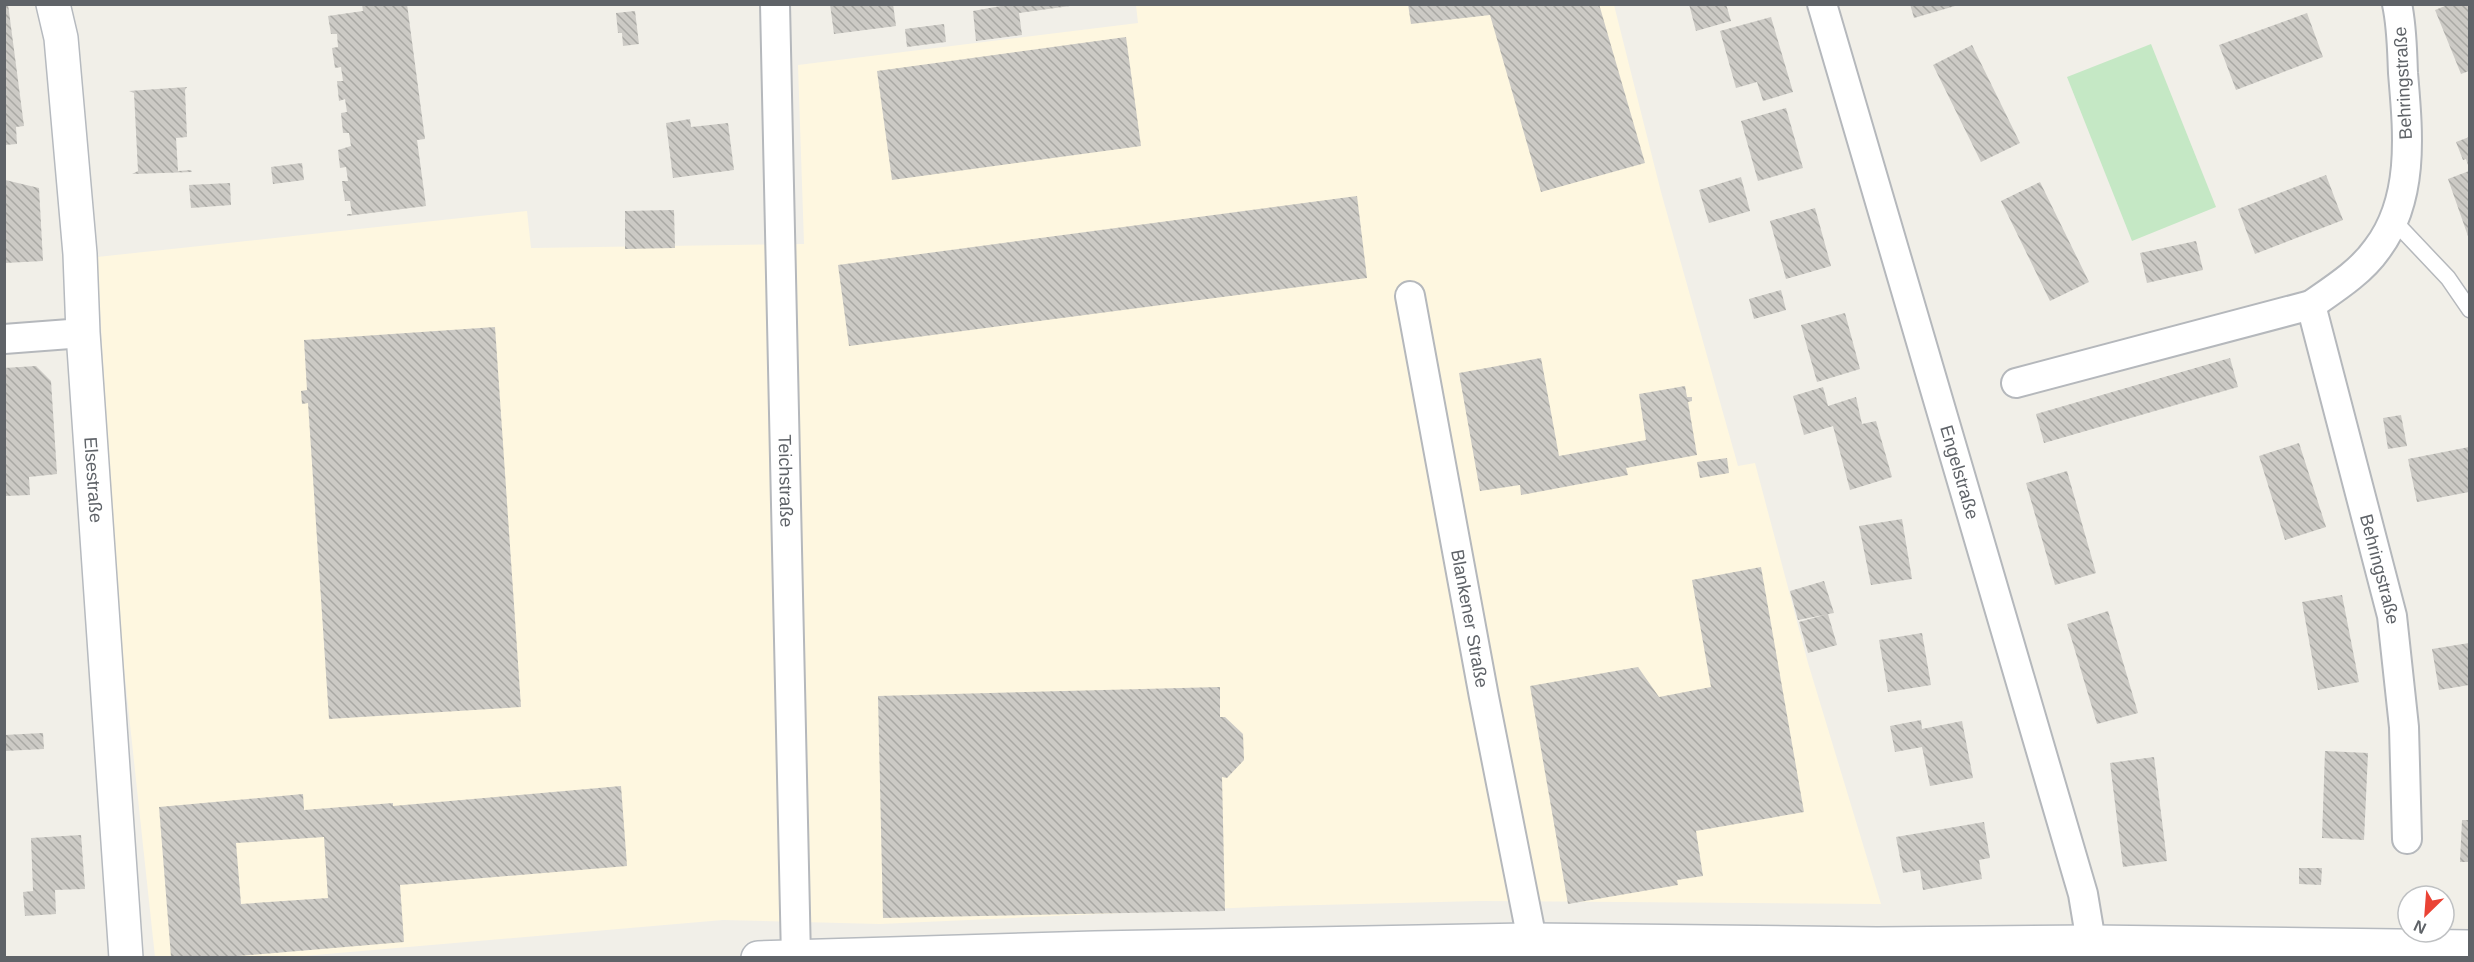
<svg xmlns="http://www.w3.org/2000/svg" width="2474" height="962" font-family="Helvetica,sans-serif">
<defs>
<pattern id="building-back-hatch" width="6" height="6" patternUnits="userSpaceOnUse" patternTransform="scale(1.5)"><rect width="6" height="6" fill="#cccac5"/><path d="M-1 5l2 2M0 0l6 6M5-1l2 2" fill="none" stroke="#a9a8a4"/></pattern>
</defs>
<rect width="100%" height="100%" fill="#f1efe8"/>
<path fill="#fef7e0" d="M 1136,5 L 1614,5 L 1661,192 L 1738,466 L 1755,463 L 1808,663 L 1881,904 L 1480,901 L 1279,906 L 880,924 L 723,920 L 292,957 L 155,957 L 117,603 L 97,257 L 527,211 L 531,248 L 804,244 L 798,65 L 1138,23 Z"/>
<path fill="#c5e8c5" d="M 2151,44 L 2216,207 L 2132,241 L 2067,77 Z"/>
<g fill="url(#building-back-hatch)" fill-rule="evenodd">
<path d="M 4,4 L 8,4 L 24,126 L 16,127 L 17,144 L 4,145 Z"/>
<path d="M 362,4 L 407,4 L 425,139 L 417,140 L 426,206 L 347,216 L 347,214 L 352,214 L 350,201 L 345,201 L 342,183 L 342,181 L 348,181 L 346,167 L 340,168 L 338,150 L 351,146 L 349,133 L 343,133 L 341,113 L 347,112 L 345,99 L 339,101 L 337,81 L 343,81 L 341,67 L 335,68 L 332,48 L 338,47 L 337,34 L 331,34 L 328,16 L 363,11 Z"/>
<path d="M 830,4 L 893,4 L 896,26 L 834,34 Z"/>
<path d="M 1012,4 L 1070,4 L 1070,6 L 1019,13 L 1022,35 L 976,41 L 973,11 Z"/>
<path d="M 1408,4 L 1599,4 L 1645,163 L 1541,192 L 1490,15 L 1411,24 Z"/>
<path d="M 1689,4 L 1726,4 L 1731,21 L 1696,31 Z"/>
<path d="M 1910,4 L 1954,4 L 1955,6 L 1914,18 Z"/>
<path d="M 2450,4 L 2469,4 L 2469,71 L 2461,74 L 2435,10 Z"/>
<path d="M 635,11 L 639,44 L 623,46 L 622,33 L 618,33 L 616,13 Z"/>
<path d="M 2307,13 L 2323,57 L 2236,90 L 2219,45 Z"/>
<path d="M 1771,17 L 1793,92 L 1763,101 L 1757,82 L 1736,88 L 1720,31 Z"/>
<path d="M 944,24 L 946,42 L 907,47 L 905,29 Z"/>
<path d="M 1126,37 L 1141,146 L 892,180 L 877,71 Z"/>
<path d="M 1972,45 L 2020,143 L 1981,162 L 1933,65 Z"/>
<path d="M 187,87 L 185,90 L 187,137 L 176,138 L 178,171 L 191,170 L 192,172 L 132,174 L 138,171 L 134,93 L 129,91 Z"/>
<path d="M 1786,108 L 1803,168 L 1758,181 L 1741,121 Z"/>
<path d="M 690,119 L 691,127 L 728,123 L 734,170 L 673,178 L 666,123 Z"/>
<path d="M 2469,137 L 2469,168 L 2466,159 L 2463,160 L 2456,142 Z"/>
<path d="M 302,163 L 304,180 L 273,184 L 271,167 Z"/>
<path d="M 2469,171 L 2469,239 L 2448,179 Z"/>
<path d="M 2326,175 L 2343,220 L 2255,254 L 2238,209 Z"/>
<path d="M 1741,177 L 1750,211 L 1709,223 L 1699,190 Z"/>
<path d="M 5,180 L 39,188 L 43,261 L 5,263 Z"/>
<path d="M 2040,182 L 2089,282 L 2050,301 L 2001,201 Z"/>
<path d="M 230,183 L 231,205 L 191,208 L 189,185 Z"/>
<path d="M 1357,196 L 1367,278 L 849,346 L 838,265 Z"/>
<path d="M 1815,208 L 1831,266 L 1786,279 L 1770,221 Z"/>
<path d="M 674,210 L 675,248 L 625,249 L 625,211 Z"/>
<path d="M 2196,241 L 2203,270 L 2147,283 L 2140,253 Z"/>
<path d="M 1781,290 L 1786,310 L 1754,319 L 1749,299 Z"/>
<path d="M 1845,313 L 1860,369 L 1817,382 L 1801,325 Z"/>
<path d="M 495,327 L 521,707 L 329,719 L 308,403 L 302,404 L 301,391 L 307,390 L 304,340 Z"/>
<path d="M 1541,358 L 1559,456 L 1646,440 L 1639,394 L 1685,386 L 1687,397 L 1692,397 L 1692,401 L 1688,402 L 1697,455 L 1626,468 L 1628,475 L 1521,495 L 1520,485 L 1480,491 L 1459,373 Z"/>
<path d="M 2230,358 L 2238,387 L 2044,443 L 2036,414 Z"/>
<path d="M 36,366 L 51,381 L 57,474 L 29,477 L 30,495 L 4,496 L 4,368 Z"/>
<path d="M 1823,387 L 1828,406 L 1856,397 L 1862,424 L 1876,421 L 1892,477 L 1850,490 L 1833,426 L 1804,435 L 1793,396 Z"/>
<path d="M 2401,415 L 2407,446 L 2388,449 L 2383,418 Z"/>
<path d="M 2299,443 L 2326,527 L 2285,540 L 2259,456 Z"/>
<path d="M 2469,447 L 2469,492 L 2417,502 L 2408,459 Z"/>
<path d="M 1727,458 L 1729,473 L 1700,478 L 1697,462 Z"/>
<path d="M 2067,471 L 2096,573 L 2055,585 L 2026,483 Z"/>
<path d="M 1902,519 L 1912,579 L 1871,585 L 1859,526 Z"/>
<path d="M 1761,567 L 1804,812 L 1696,831 L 1703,876 L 1677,880 L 1678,885 L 1568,904 L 1530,686 L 1638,667 L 1659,697 L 1711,687 L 1692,580 Z"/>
<path d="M 1824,581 L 1834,613 L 1828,614 L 1837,645 L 1808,653 L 1799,622 L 1824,615 L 1798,620 L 1790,591 Z"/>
<path d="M 2342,595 L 2359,682 L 2318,690 L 2302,602 Z"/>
<path d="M 2108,611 L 2138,713 L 2097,724 L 2067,624 Z"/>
<path d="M 1922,633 L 1931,685 L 1888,692 L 1879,640 Z"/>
<path d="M 2469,643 L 2469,685 L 2439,690 L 2432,649 Z"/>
<path d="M 1220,687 L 1220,717 L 1225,717 L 1243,734 L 1244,760 L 1227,778 L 1222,777 L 1225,911 L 883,918 L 878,696 Z"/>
<path d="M 1921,720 L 1922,729 L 1962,721 L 1973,778 L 1930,786 L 1922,747 L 1895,752 L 1890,726 Z"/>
<path d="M 43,733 L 44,749 L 4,751 L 4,735 Z"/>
<path d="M 2325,751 L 2368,753 L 2364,840 L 2322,838 Z"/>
<path d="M 2154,757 L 2167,861 L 2123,867 L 2110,763 Z"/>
<path d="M 621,786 L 627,866 L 400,885 L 404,942 L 226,957 L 171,957 L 159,807 L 303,794 L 304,810 L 393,803 L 393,806 ZM 324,837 L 328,898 L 241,904 L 236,843 Z"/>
<path d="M 2462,820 L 2469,820 L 2469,862 L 2460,862 Z"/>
<path d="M 1984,822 L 1990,858 L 1979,860 L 1982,879 L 1923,890 L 1920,870 L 1903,873 L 1896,837 Z"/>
<path d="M 81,835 L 85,889 L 55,890 L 56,914 L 25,916 L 23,892 L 33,891 L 31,838 Z"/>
<path d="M 2299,868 L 2322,868 L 2321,885 L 2299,884 Z"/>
</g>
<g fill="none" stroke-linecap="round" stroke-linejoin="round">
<g stroke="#b5b8bc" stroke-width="18">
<path id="lane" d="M 2394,221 L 2448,278 L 2470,310"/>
</g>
<g stroke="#b5b8bc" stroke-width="32">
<g id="street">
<path id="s1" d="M 775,4 L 796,958"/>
<path id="s2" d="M 1822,4 L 2083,894 L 2091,942"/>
<path id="s3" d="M 1410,296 L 1484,697 L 1532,940"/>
<path id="s4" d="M 2311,305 L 2392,616 L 2404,727 L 2407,839"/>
<path d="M 4,339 L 83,333"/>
<path d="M 2016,383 L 2311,305 C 2334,289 2361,272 2377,249 C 2415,199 2408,132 2403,73 C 2402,50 2402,27 2397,4"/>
</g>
</g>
<g stroke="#b6babf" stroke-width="36">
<g id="secondary">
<path id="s5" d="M 53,4 L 61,38 L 80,254 L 83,333 L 126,958"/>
<path d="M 758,958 L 1095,948 L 1532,940 L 1877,944 L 2091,942 L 2470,947"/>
</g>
</g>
<use href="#lane" stroke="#fff" stroke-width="15"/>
<use href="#street" stroke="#fff" stroke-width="28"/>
<use href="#secondary" stroke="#fff" stroke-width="33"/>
</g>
<g text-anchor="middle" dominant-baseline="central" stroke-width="4.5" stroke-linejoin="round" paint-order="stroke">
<g font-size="18" fill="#5f6368" stroke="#fff">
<text transform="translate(2403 83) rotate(-93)">Behringstraße</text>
<text stroke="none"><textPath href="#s2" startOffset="488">Engelstraße</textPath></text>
<text stroke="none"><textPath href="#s5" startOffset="478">Elsestraße</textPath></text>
<text stroke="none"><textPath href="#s1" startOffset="477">Teichstraße</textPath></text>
<text stroke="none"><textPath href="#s4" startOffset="273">Behringstraße</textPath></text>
<text stroke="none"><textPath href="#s3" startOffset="328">Blankener Straße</textPath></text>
</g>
</g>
<rect width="2474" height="962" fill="none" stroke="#5f6368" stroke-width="12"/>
<g transform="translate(2426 914) rotate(205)"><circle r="28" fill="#ffffff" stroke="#bfc1c3" stroke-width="1.5"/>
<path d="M0-4.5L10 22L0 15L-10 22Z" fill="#ea4335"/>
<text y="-9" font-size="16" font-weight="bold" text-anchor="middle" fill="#5f6368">N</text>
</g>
</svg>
